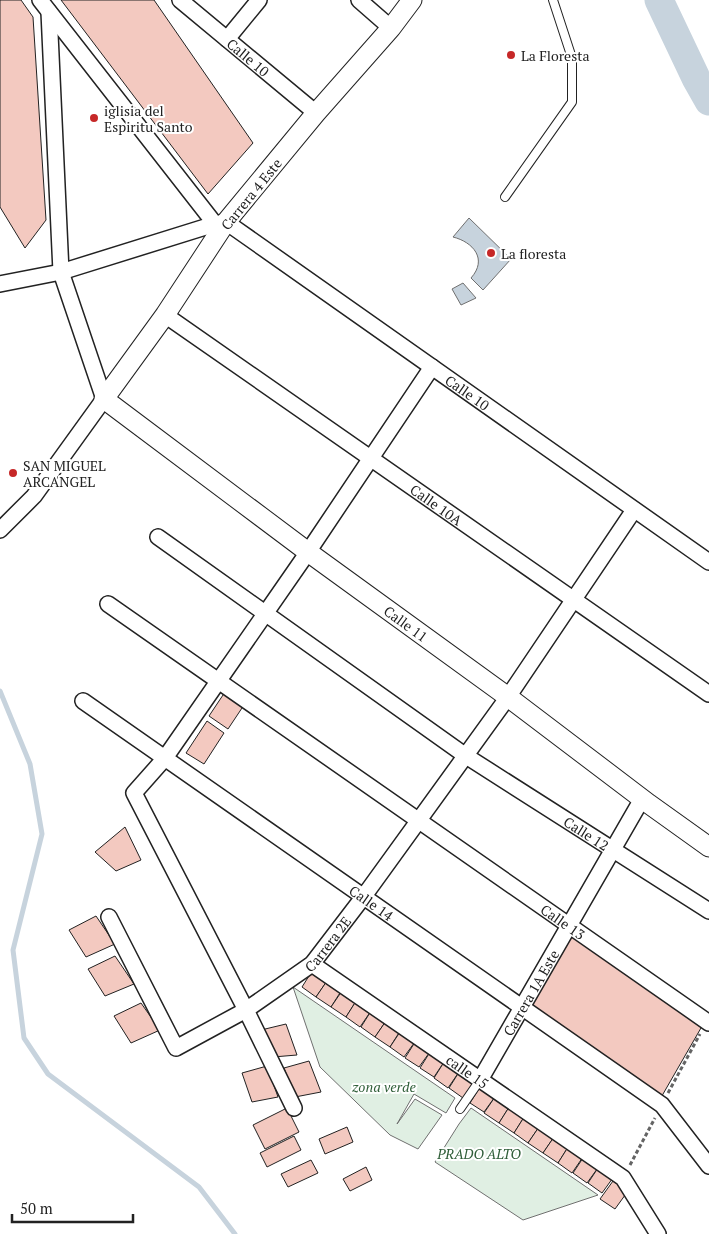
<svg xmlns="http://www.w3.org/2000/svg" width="709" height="1234" font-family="'PT Serif',serif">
<rect width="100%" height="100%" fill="#fff"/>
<g fill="#e0efe3" stroke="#6f6f6f">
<path d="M 293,987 L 455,1098 L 446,1113 L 414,1094 L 397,1124 L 415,1099 L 442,1115 L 418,1149 L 390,1135 L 320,1067 Z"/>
<path d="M 471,1108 L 598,1195 L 523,1220 L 435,1162 L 459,1124 Z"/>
</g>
<g fill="#c7d3dd" stroke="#6f6f6f">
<path d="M 469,218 L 511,259 L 483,290 L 471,278 C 488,259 473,242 453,237 Z"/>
<path d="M 463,283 L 476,298 L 461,305 L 452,289 Z"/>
</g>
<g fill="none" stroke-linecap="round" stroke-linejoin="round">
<path stroke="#c7d3dd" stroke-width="5" d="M 0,691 L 30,764 L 42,834 L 13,950 L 24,1038 L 48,1074 L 199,1187 L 235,1234"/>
<path stroke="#c7d3dd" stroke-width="29" d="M 659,0 L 696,78 L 709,101"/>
</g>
<g fill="#f3c9c0" stroke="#222">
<path d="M 0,0 L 21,0 L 33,17 L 46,220 L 25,248 L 0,207 Z"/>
<path d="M 61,0 L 154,0 L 253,143 L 208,194 Z"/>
<path d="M 225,692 L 244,705 L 228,729 L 209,716 Z"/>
<path d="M 207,721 L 224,733 L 204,764 L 186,753 Z"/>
<path d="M 125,827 L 141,860 L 116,871 L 95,852 Z"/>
<path d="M 96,916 L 115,944 L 86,957 L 69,930 Z"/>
<path d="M 570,926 L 705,1021 L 659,1101 L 524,1007 Z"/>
<path d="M 115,956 L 134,984 L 105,996 L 88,969 Z"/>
<path d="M 314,968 L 329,978 L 316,997 L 302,987 Z"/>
<path d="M 329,978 L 343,988 L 331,1007 L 316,997 Z"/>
<path d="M 344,988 L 358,998 L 346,1017 L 331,1007 Z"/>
<path d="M 358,998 L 373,1008 L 360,1027 L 346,1017 Z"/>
<path d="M 141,1003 L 160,1030 L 131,1043 L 114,1016 Z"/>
<path d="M 373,1008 L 388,1018 L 375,1037 L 361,1027 Z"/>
<path d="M 388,1018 L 402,1028 L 390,1047 L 375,1037 Z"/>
<path d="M 286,1024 L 297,1055 L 273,1057 L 261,1030 Z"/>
<path d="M 402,1029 L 417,1039 L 404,1057 L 390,1047 Z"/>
<path d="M 417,1039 L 432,1049 L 419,1067 L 405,1058 Z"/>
<path d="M 432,1049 L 446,1059 L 434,1077 L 420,1068 Z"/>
<path d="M 446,1059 L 461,1069 L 448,1088 L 434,1078 Z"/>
<path d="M 309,1061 L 321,1092 L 295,1097 L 284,1068 Z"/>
<path d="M 267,1066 L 278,1097 L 252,1102 L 242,1073 Z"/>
<path d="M 461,1069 L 476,1079 L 463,1098 L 449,1088 Z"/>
<path d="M 482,1084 L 497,1094 L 484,1112 L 470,1103 Z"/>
<path d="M 497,1094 L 511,1104 L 499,1123 L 484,1113 Z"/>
<path d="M 511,1104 L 526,1114 L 514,1133 L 499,1123 Z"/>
<path d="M 287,1108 L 299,1132 L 265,1149 L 253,1125 Z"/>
<path d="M 526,1114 L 541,1124 L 528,1143 L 514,1133 Z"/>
<path d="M 541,1124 L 556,1134 L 543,1153 L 528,1143 Z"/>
<path d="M 347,1127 L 353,1142 L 325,1154 L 319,1139 Z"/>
<path d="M 556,1134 L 570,1144 L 558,1163 L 543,1153 Z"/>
<path d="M 294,1136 L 301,1150 L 267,1167 L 260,1153 Z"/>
<path d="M 570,1144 L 585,1154 L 572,1173 L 558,1163 Z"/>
<path d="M 585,1155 L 600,1165 L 587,1183 L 573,1173 Z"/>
<path d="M 311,1160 L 318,1173 L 288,1187 L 281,1174 Z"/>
<path d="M 600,1165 L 615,1175 L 602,1193 L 588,1183 Z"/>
<path d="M 366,1167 L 372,1180 L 350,1191 L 343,1179 Z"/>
<path d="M 613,1181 L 628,1191 L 615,1209 L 600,1199 Z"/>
</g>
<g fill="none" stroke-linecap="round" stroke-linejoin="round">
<g stroke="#222" stroke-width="10">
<g id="service">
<path d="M 505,197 L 572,102 L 572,58 L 553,0"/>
<path d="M 460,1109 L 480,1080"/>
</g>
</g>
<g stroke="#222" stroke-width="18">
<g id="minor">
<path id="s1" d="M 40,0 L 215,224 L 226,222 L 709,562"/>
<path id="s2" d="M 180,0 L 316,113"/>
<path d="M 359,0 L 391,28"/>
<path d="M 227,39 L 259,0"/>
<path d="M 0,284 L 61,272 L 215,224"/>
<path id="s3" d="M 165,315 L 709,694"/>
<path d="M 0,530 L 34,496 L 104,399 L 61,272 L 49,12"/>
<path id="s4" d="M 158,537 L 466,756 L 709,911"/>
<path id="s5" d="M 108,604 L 709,1023"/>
<path id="s6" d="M 83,701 L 662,1105 L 709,1166"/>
<path d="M 109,917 L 176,1048 L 246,1010 L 134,793 L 165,758 L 308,552 L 432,367"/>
<path id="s7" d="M 312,964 L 623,1178 L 658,1234"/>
<path id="s8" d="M 480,1080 L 642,799"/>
<path id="s9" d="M 294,1108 L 246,1010 L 312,964 L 364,896 L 508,697 L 634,510"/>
</g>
</g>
<g stroke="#222" stroke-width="21">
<g id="tertiary">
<path id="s10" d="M 412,0 L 391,28 L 316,113 L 226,222 L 165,315 L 104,399 L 308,552 L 508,697 L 649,804 L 709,847"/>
</g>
</g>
<g stroke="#646464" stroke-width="3" stroke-dasharray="4 2.5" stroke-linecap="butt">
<path d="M 668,1093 L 700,1034"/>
<path d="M 630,1165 L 655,1118"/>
</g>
<use href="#service" stroke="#fff" stroke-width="8"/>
<use href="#minor" stroke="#fff" stroke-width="15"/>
<use href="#tertiary" stroke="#fff" stroke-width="19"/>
</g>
<g fill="#c62828" stroke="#fff" stroke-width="2">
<circle cx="511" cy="55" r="5"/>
<circle cx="94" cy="118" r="5"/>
<circle cx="491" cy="253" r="5"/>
<circle cx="13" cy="473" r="5"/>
</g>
<g text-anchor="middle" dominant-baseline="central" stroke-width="4" stroke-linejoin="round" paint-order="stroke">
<g font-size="14" fill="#222" stroke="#fff" text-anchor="start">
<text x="521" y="55">La Floresta</text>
<text x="104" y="110">iglisia del<tspan x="104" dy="16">Espiritu Santo</tspan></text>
<text x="501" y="253">La floresta</text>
<text x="23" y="465">SAN MIGUEL<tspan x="23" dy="16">ARCANGEL</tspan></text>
</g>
<g font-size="14" fill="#222" stroke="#fff">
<text stroke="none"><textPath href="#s2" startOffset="89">Calle 10</textPath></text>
<text transform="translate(251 194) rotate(-51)">Carrera 4 Este</text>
<text stroke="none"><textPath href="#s1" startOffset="591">Calle 10</textPath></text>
<text stroke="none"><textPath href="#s3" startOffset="331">Calle 10A</textPath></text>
<text stroke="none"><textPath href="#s10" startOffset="881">Calle 11</textPath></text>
<text stroke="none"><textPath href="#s4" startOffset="521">Calle 12</textPath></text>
<text stroke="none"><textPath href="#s6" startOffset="352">Calle 14</textPath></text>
<text stroke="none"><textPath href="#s5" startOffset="555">Calle 13</textPath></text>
<text stroke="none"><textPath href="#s9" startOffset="215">Carrera 2E</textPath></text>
<text stroke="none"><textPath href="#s8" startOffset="101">Carrera 1A Este</textPath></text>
<text stroke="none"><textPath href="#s7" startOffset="189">calle 15</textPath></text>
</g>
<g font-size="14" font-style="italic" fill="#2f5e38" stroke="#fff">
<text x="384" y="1086">zona verde</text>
<text x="479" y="1153">PRADO ALTO</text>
</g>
</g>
<path d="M12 1214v8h121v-8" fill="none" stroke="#222222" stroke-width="2.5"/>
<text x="20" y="1214" font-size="15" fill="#222222" stroke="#ffffff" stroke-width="4" paint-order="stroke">50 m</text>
</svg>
